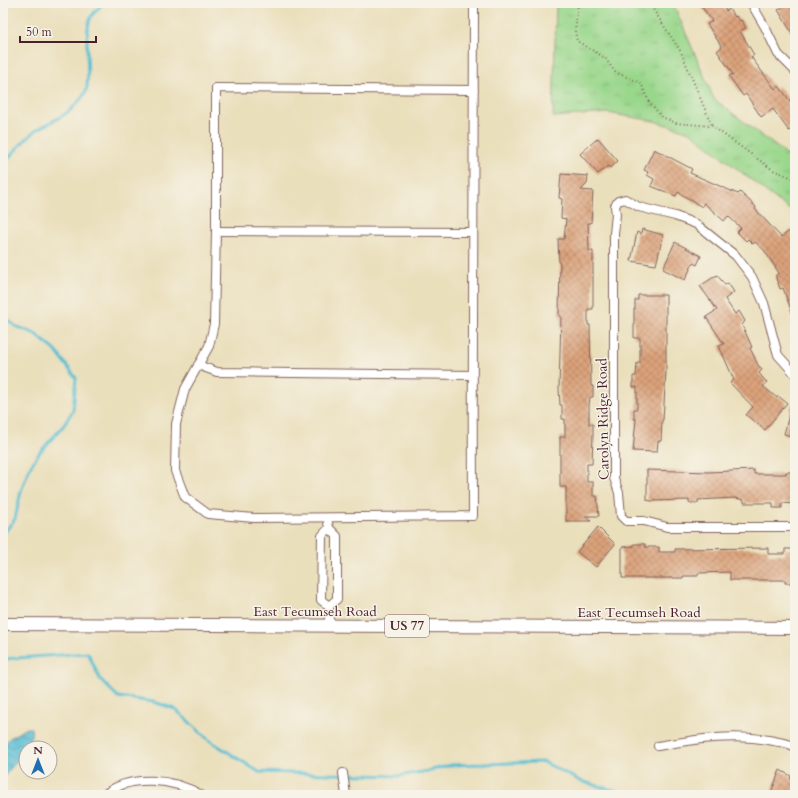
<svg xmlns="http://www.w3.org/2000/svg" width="798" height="798" font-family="Cardo,serif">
<defs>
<pattern id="grass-tufts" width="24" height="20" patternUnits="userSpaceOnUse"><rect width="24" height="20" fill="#99d78b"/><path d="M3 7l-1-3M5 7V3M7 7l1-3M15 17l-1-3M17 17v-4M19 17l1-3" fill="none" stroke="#85b878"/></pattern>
<pattern id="water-waves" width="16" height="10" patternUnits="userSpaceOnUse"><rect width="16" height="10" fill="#55bdd2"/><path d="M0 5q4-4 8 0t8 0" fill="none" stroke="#4899ab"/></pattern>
<pattern id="building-cross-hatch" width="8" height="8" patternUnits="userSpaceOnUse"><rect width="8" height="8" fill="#dba37b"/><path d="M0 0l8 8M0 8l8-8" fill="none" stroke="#b48465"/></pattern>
</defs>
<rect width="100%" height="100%" fill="#f7f3e8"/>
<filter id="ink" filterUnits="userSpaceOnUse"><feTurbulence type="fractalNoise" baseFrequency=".025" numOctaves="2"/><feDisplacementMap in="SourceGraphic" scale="8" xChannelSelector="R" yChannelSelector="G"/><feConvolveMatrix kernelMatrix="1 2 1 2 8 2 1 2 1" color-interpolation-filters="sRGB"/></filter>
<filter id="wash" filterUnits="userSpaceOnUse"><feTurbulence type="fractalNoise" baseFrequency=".012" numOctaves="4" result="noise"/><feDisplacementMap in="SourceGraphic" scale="16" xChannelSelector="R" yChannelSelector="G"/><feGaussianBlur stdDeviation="0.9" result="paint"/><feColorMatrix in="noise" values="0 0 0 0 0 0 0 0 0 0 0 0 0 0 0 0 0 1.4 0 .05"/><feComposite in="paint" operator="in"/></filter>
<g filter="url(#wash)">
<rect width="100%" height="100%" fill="#eadfbb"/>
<path fill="url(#grass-tufts)" stroke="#727b5b" d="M 556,3 L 673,3 L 714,99 L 795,161 L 795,214 L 690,132 L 654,121 L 608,113 L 553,117 Z"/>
<path fill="url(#water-waves)" stroke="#506e7e" d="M 26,728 L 31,728 C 35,750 13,761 3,779 L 3,745 L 10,738 Z"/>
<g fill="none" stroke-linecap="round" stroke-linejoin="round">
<g stroke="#55bdd2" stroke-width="3">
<path d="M 3,164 C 13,154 28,134 40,128 C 60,117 71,114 85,93 C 92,82 82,35 91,17 C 94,12 100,7 103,3"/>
<path d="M 3,315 L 15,326 L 34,333 L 55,350 L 76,378 L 73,410 L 64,425 L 40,452 L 31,465 L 21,491 L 15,519 L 3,534"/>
<path d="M 3,659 L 88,653 L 100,679 L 118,697 L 154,702 L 175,709 L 209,740 L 259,772 L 398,776 L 428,771 L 451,765 L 544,762 L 580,781 L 620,792 L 624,795"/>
</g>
</g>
<g id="blocks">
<g fill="url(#building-cross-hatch)">
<path d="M 699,3 L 721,3 L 726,11 L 729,9 L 735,17 L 736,16 L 740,21 L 741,20 L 746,28 L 740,31 L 754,55 L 751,57 L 775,89 L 779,86 L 790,101 L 795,98 L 795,127 L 789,131 L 773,109 L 761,117 L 746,94 L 743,96 L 729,76 L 733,74 L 717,51 L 722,47 L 707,24 L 712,21 Z"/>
<path d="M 780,3 L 795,3 L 795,38 L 778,10 L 783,7 Z"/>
<path d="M 598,138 L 618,161 L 610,168 L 608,166 L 598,174 L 580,154 Z"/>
<path d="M 654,149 L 692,169 L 690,173 L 738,194 L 740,192 L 756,207 L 755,209 L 781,237 L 791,230 L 795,235 L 795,318 L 794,318 L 783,288 L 780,289 L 776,278 L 776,275 L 779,273 L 764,250 L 755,242 L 753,244 L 748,239 L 746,241 L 737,232 L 741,228 L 728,216 L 724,221 L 704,203 L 702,207 L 678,192 L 676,196 L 651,186 L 654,179 L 647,175 L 648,172 L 644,170 Z"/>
<path d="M 561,174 L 588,176 L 587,184 L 581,190 L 593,191 L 591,223 L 588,223 L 589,251 L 593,251 L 593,309 L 588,309 L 588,325 L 590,325 L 591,386 L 593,386 L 593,397 L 590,397 L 589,405 L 589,424 L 593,424 L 593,434 L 592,464 L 587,464 L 587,482 L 593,482 L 593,496 L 597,496 L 599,516 L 585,516 L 591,521 L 566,521 L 566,487 L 560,487 L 560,437 L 565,437 L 565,419 L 562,419 L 562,405 L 560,405 L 559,389 L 561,316 L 559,316 L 560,263 L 559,263 L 558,239 L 564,239 L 566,219 L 561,218 L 562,199 L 559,198 Z"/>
<path d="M 642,229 L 663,235 L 656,265 L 631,261 L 637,232 L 641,234 Z"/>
<path d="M 675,242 L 701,256 L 697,265 L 693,263 L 685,280 L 663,269 Z"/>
<path d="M 717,275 L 725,285 L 728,283 L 734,292 L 725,299 L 735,314 L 739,311 L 745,321 L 742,325 L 752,347 L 750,348 L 758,365 L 762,370 L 759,373 L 767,383 L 763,386 L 777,398 L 778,396 L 787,403 L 765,430 L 746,415 L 753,407 L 730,383 L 734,380 L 719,346 L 724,344 L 706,317 L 717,310 L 700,286 Z"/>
<path d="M 638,295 L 666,295 L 666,371 L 663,420 L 662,420 L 661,441 L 658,441 L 657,452 L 633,451 L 636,419 L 634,419 L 634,409 L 637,409 L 637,387 L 633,387 L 633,376 L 636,376 L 637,363 L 640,363 L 640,338 L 634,338 L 634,309 L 635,309 L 635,300 L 638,300 Z"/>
<path d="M 792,404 L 795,404 L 795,437 L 784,434 Z"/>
<path d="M 647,470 L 708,472 L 754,470 L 754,474 L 786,474 L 786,472 L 795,472 L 795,504 L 782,503 L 782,508 L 773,508 L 773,503 L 744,503 L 744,500 L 735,498 L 698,500 L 698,503 L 689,503 L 689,500 L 651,501 L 647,500 Z"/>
<path d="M 598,527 L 615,544 L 596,567 L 577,552 Z"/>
<path d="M 634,544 L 645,544 L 645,547 L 659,547 L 659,552 L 675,552 L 675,549 L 768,548 L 768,554 L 785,554 L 785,549 L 794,549 L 795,583 L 785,583 L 785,580 L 730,580 L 730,572 L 698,573 L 698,576 L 683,576 L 683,578 L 622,578 L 622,547 L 634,546 Z"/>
<path d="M 780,770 L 791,776 L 790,779 L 795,781 L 795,795 L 770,795 Z"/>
</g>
</g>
</g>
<g filter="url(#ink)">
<use href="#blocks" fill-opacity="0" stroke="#82625d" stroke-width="1"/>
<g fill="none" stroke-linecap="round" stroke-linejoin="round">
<g stroke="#82625d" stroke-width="10">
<g id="street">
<path d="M 751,3 L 765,27 L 778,54 L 795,71"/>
<path d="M 474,90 L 216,88 L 216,231 L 214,324 L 209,346 L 185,389 L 176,424 L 175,471 L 185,497 L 208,514 L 254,518 L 473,516 C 472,345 474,174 474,3"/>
<path d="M 216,231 L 473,232"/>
<path d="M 198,365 L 217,372 L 472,375"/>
<path d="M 795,374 L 778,355 L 764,303 L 752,277 L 736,256 L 696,224 L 675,216 L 639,207 L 625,199 L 618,201 L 615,206 L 616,214 L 614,234 L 614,478 L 619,493 L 621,516 L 626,521 L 644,521 L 667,527 L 795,527"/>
<path d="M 328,523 L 329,528 L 322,536 L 321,600 L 329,606"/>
<path d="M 329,528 L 337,536 L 337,599 L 329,606 L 329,626"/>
<path d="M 658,746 C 697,739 735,733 774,741 C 782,743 789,743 795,747"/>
<path d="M 343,773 L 346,795"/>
<path d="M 104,795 C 130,773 174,779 201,795"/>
</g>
</g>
<g stroke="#82625d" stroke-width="14">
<path id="primary" d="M 3,624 L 795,628"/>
</g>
<g stroke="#82625d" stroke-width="2" stroke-dasharray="1 3" stroke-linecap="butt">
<path d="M 578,3 L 575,32 L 577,41 L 605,58 L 615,72 L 641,83 L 649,102 L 662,117 L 676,123 L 712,126 L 773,170 L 795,179"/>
<path d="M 649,3 L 681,52 L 712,126"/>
</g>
<use href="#street" stroke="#fff" stroke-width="8"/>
<use href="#primary" stroke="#fff" stroke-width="12"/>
</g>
</g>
<g text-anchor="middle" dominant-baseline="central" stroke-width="3" stroke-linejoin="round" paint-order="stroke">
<rect fill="#f7f3e8" stroke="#7e5f64" stroke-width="1" x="385" y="615" width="44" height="22" rx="3"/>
<g font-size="13" font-weight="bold" fill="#4a1f2b">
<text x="407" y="626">US 77</text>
</g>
<g font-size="14" fill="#4a1f2b" stroke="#f7f3e8">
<text transform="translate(603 419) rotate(-91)">Carolyn Ridge Road</text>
<text x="315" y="611">East Tecumseh Road</text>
<text x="639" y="612">East Tecumseh Road</text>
</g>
</g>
<rect width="798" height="798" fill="none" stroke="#f7f3e8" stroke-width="16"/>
<g transform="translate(38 760)"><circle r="19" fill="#f7f3e8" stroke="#b29e9c"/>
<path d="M0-3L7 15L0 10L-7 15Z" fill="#1f6fb2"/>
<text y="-6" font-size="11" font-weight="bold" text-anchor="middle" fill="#4a1f2b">N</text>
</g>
<path d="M20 36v6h76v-6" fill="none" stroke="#4a1f2b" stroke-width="2"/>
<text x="26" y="36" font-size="12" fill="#4a1f2b" stroke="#f7f3e8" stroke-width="3" paint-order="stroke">50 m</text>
</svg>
